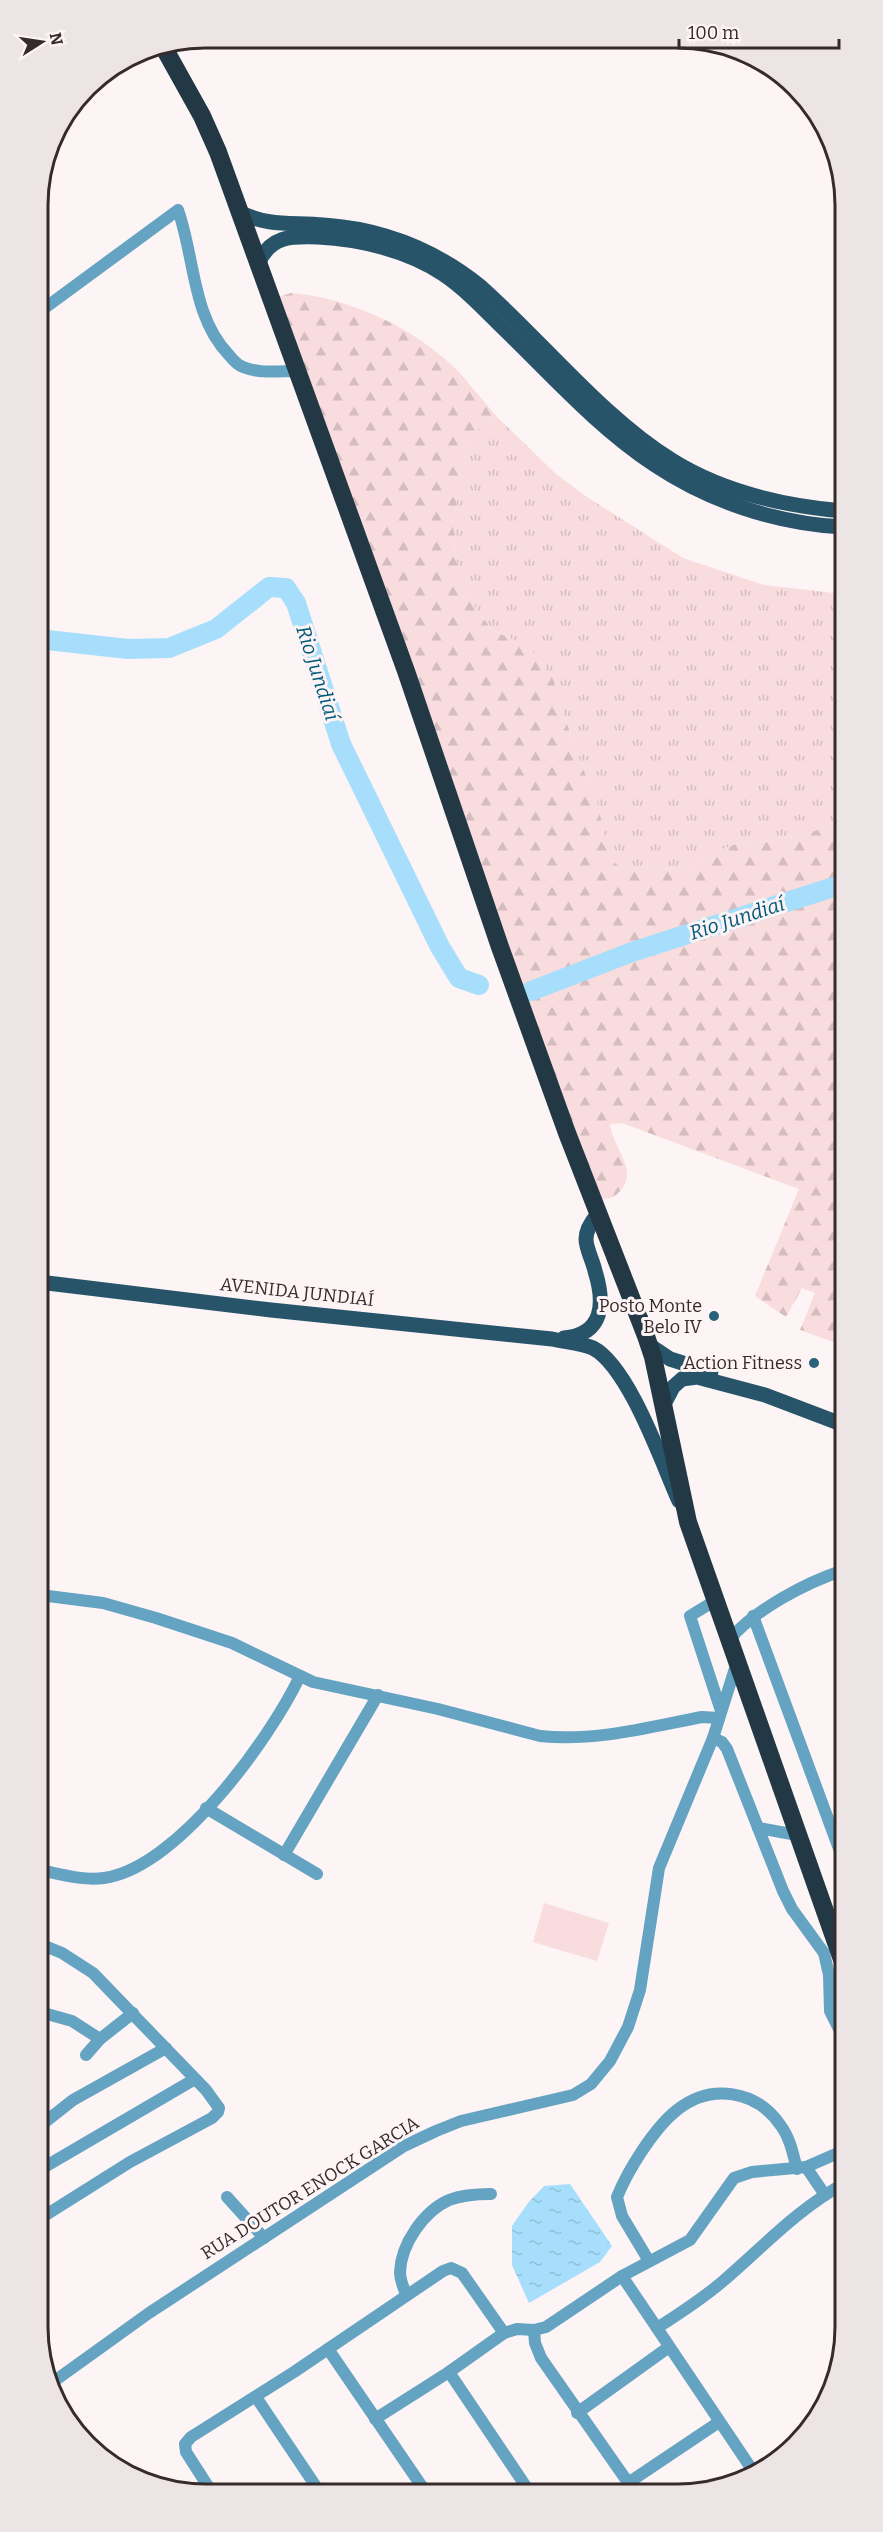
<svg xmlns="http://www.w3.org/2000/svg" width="883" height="2532" font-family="Bitter,serif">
<defs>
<pattern id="grass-tufts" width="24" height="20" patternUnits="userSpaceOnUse" patternTransform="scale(1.5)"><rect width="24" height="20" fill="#f8dcde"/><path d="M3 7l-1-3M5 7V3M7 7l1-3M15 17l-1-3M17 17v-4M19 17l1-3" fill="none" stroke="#d5bdbf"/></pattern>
<pattern id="forest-firs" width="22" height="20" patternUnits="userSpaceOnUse" patternTransform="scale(1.5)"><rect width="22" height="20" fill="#f8dcde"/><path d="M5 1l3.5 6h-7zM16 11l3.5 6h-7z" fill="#d5bdbf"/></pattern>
<pattern id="water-ripples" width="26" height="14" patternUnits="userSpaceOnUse" patternTransform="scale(1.5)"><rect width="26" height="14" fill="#a6defb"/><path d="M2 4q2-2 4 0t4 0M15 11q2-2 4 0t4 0" fill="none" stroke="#90bfd7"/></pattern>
</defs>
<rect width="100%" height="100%" fill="#fcf4f5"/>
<path fill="url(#grass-tufts)" d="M 496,416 L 556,474 L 587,497 L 683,558 L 764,585 L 843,594 L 843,825 L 765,842 L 745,840 L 721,850 L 687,869 L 621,867 L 609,860 L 598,805 L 580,761 L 558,698 L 554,681 L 509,637 L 492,630 L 467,596 L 459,580 L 453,525 L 466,448 L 484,422 Z"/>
<path fill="url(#forest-firs)" d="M 291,293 C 352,298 417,329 460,373 C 472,387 484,402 496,416 L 484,422 L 466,448 L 453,525 L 459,580 L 467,596 L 492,630 L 528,646 L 539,658 L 554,681 L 558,698 L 580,761 L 598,805 L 610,860 L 621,867 L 687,869 L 721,850 L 745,840 L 765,842 L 843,825 L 844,1346 L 800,1330 L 815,1293 L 802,1288 L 786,1317 L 755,1296 L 799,1189 L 622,1123 L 610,1124 C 612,1148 640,1170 620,1191 C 613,1200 605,1200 594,1197 L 476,888 L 265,301 Z"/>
<path fill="#f8dcde" d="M 544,1903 L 609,1923 L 597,1961 L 533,1942 Z"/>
<path fill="url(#water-ripples)" d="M 570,2184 L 612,2246 L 600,2262 L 529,2303 L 512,2265 L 512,2226 L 528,2203 L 544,2186 Z"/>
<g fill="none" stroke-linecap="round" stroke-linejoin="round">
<g stroke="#a6defb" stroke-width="20">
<path d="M 38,639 L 128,649 L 169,648 L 216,629 L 269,587 L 286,588 L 296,603 L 341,744 L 440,947 L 459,978 L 479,985"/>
<path d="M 531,991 L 632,952 L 843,884"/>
</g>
<g stroke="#64a3c2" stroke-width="12">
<path d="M 38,313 L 178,210 C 195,258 192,317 229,355 C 233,360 237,365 243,367 C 260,374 279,371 297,371"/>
<path d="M 836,1423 L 844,1403"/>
<path d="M 40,1595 L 103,1603 L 156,1618 L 232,1643 L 313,1682 L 438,1709 L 540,1736 C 595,1742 649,1727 702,1717 L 719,1718"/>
<path d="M 716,1600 L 690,1616 L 721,1711"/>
<path d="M 753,1616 L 845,1865"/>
<path d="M 730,1639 C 756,1609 805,1583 844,1570"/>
<path d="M 713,1738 L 722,1742 L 727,1749 L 783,1891 L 792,1909 L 824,1953 L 829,1975 L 830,2011 L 845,2041"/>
<path d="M 206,1808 L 317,1874"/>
<path d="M 758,1828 L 797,1835"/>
<path d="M 284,1855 L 378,1695"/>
<path d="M 40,1870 C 60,1874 83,1881 104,1878 C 177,1868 270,1739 300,1676"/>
<path d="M 40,1944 L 62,1953 L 93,1973 L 206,2090 L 219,2108 L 218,2112 L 212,2118 L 130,2162 L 41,2218"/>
<path d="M 40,2012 L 72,2021 L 100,2039"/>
<path d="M 86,2055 L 100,2039 L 133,2013"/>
<path d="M 40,2126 L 73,2100 L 166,2048"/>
<path d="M 806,2167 L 825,2195"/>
<path d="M 41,2169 L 195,2079"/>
<path d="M 227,2197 L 264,2238"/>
<path d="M 649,2261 L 622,2216 L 617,2197 C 628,2170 654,2128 677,2110 C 711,2083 757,2090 781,2126 C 790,2138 793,2154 797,2169"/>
<path d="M 622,2276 L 755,2474"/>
<path d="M 406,2294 C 403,2287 400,2279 400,2272 C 401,2244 424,2211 449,2200 C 462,2195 476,2194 491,2194"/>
<path d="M 657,2328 C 679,2314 702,2299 722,2282 C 763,2247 796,2210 845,2183"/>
<path d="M 534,2330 L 535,2343 L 541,2358 L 634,2491"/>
<path d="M 328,2349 L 425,2491"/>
<path d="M 449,2372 L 529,2491"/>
<path d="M 53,2382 L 149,2313 L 404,2146 L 436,2131 L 461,2121 L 573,2095 L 591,2084 L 610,2061 L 628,2027 L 640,1990 L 659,1868 L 713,1738 L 737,1662"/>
<path d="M 256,2397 L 319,2491"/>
<path d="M 577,2413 L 669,2347"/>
<path d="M 375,2419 L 449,2372 L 504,2333 L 517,2329 L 534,2330 L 546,2327 L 622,2276 L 690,2240 L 734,2178 L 752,2172 L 806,2167 L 845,2150"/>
<path d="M 628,2483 L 719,2422"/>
<path d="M 211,2491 L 186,2452 L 185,2444 L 191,2437 L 294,2372 L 443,2271 L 451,2268 L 462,2273 L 504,2333"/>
</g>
<g stroke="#28546a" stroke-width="15">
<path d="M 239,212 C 269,227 292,222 324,225 C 382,229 435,250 480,286 C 543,342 602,417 673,461 C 723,492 785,506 843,511"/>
<path d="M 258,264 C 270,236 290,236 318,237 C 359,239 407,250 443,274 C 464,288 482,307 500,325 C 550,373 597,427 655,465 C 709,501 777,524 843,527"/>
<path d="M 39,1282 L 271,1310 L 552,1339 C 565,1342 581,1343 593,1348 C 629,1367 662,1463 679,1501"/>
<path d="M 564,1338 C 604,1334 605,1303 595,1271 C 593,1261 586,1249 586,1239 C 586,1229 592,1221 598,1214"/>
<path d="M 649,1345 L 670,1359 L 711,1372"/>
<path d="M 663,1406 L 673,1387 L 682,1379 L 697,1377 L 765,1395 L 844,1425"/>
</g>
<path stroke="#223844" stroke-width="18" d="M 163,46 L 202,116 L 218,152 L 406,671 L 500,947 L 567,1133 L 646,1336 L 653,1357 L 688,1522 L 845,1968"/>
</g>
<g fill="#29617b" stroke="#fcf4f5" stroke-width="2">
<circle cx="714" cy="1316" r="6"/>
<circle cx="814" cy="1363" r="6"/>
</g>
<g text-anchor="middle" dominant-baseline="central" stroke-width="6" stroke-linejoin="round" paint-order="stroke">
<g font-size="18" fill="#372a2b" stroke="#fcf4f5">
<text transform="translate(297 1292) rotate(6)">AVENIDA JUNDIAÍ</text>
<text transform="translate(310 2188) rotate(-32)">RUA DOUTOR ENOCK GARCIA</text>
</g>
<g font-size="18" fill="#372a2b" stroke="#fcf4f5" text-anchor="end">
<text x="702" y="1306">Posto Monte<tspan x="702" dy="21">Belo IV</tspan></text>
<text x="802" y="1363">Action Fitness</text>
</g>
<g font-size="20" font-style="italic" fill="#005979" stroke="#fcf4f5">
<text transform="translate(318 673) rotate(72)">Rio Jundiaí</text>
<text transform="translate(737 918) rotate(-18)">Rio Jundiaí</text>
</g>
</g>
<path d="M0 0H883V2532H0ZM205 48H678A157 157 0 0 1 835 205V2327A157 157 0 0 1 678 2484H205A157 157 0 0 1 48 2327V205A157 157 0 0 1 205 48Z" fill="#ece4e5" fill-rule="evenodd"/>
<path fill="none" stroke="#372a2b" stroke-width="3" d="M205 48H678A157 157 0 0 1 835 205V2327A157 157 0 0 1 678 2484H205A157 157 0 0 1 48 2327V205A157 157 0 0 1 205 48Z"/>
<g transform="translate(42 42) rotate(78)" stroke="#fcf4f5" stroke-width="4.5" paint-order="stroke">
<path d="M0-4.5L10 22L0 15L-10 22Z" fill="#372a2b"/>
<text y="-9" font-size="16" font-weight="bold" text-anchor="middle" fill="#372a2b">N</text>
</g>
<path d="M679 39v9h160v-9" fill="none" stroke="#372a2b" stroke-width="3"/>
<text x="688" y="39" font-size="18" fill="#372a2b" stroke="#fcf4f5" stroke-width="4.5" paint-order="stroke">100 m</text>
</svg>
